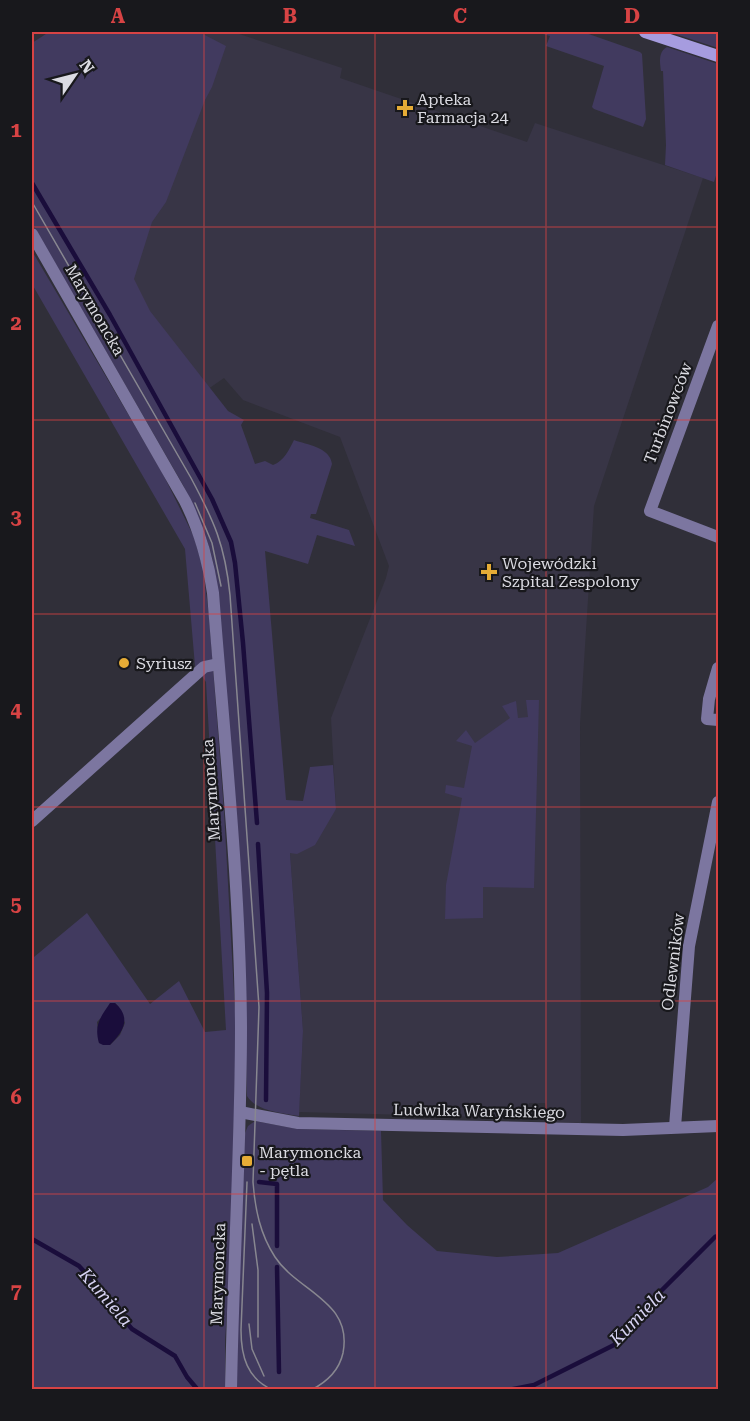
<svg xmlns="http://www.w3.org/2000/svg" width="750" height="1421" font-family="'Roboto Serif',serif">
<rect width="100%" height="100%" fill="#302f39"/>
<path fill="#383546" d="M 71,32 L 233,32 L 342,68 L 340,78 L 527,142 L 535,123 L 703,178 L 594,506 L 580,724 L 581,1123 L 555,1122 L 548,1116 L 545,1103 L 529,1103 L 526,1113 L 518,1118 L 299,1112 L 303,1031 L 290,853 L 336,809 L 331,718 L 386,578 L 389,566 L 340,437 L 243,400 L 224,378 L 198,396 L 97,228 L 32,58 Z"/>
<g fill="#413a5f" fill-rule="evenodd">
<path d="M 49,32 L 199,32 L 226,46 L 212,87 L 205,100 L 166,202 L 152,222 L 134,279 L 150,311 L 228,411 L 244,420 L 241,425 L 255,464 L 265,461 L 273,465 C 284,461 289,450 294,440 C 307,445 330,447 332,464 L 316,514 L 311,514 L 310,518 L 349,530 L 355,546 L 317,535 L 308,564 L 265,551 L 286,800 L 303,801 L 310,767 L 333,765 L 336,809 L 315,845 L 297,854 L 290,853 L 303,1031 L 299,1116 C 282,1113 256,1111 247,1096 L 244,949 L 216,577 C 211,544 198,515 183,485 L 32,223 L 32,43 Z"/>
<path d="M 536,32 L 583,32 L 640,52 L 642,54 L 646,119 L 643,127 L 594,109 L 592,107 L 604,66 L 546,46 L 550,36 Z"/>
<path d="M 669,32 L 718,32 L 718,48 Z"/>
<path d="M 667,47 L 718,64 L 718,169 L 714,182 L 665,165 L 666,145 L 663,71 L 661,71 C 660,62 658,52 667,47 Z"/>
<path d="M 32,251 L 161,470 L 194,537 L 203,569 L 209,615 L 224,811 L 236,1029 L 231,1253 L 225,1341 L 225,1389 L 32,1389 L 32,955 L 34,957 L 87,913 L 150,1004 L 179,981 L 205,1032 L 226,1030 L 206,682 L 195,666 L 185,549 L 32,284 ZM 115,1003 L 118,1006 L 125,1023 L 120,1035 L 110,1045 L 99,1043 L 97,1022 Z"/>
<path d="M 526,700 L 539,700 L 534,888 L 483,887 L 483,918 L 445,919 L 446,885 L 462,798 L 445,793 L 446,785 L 464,788 L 472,746 L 456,741 L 466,730 L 475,743 L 510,718 L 502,706 L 516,701 L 518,718 L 528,717 Z"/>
<path d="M 255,1121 L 298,1129 L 381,1131 L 383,1200 L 407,1225 L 437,1251 L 497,1257 L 558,1253 L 708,1187 L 718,1178 L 718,1389 L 237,1390 L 237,1340 L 245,1133 L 248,1126 Z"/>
</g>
<path fill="#1a0d3b" d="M 110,1003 L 115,1003 C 132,1018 123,1032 110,1045 L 103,1045 L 99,1043 C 94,1025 100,1018 110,1003 Z"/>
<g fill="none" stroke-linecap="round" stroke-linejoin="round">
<g stroke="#1a0d3b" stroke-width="4.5">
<path d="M 32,183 L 110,315 L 212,499 L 231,542 L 235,563 L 243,643 L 257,823"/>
<path d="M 258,844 L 267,993 L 266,1100"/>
<path d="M 259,1182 L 277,1184 L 277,1246"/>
<path d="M 32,1239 L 79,1266 L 110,1300 L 118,1313 L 132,1329 L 175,1356 L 187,1377 L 198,1390"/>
<path d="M 277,1267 L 279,1372"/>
<path d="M 508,1390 L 534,1385 L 614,1345 L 650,1302 L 715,1237 L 718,1236"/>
</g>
<g stroke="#7c76a0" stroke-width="12">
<path d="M 32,234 L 185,501 C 200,531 208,560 213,593 C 224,737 240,882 241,1027 C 241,1148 233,1269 231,1390"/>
<path d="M 718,326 L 650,511 L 718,537"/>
<path d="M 718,668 L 709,699 L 707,719 L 718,720"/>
<path d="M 32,821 L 204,667 L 218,664"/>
<path d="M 240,1112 L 298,1123 L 623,1130 L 718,1126"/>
<path d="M 675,1127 L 689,946 L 718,802"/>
</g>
<path stroke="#a69cdf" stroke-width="12" d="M 645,32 L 718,56"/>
<g stroke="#888790" stroke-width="1.5">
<path d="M 32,202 L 191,478 C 214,521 225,545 230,595 L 259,1007 L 253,1182 C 255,1209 260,1234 275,1257 C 298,1292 353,1301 343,1353 C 339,1371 327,1382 311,1390"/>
<path d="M 195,503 L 212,543 L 221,586"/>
<path d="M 247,1182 L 241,1330 C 241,1356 247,1379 273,1390"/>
<path d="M 252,1224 L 258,1270 L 258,1337"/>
<path d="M 249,1324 L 252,1349 L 264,1376"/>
</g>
</g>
<path fill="none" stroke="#d74344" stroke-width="1.5" stroke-opacity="0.55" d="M 204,32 L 204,1390M 375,32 L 375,1390M 546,32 L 546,1390M 32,227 L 718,227M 32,420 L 718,420M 32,614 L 718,614M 32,807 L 718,807M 32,1001 L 718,1001M 32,1194 L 718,1194"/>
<g fill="#e6ac36" stroke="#18181c" stroke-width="2">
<path d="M402 99h6v6h6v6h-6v6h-6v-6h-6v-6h6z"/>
<path d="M486 563h6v6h6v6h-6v6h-6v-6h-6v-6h6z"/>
<circle cx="124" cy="663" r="6"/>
<rect x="241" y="1155" width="12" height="12" rx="3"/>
</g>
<g text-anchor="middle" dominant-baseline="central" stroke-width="4.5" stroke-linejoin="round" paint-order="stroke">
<g font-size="16" fill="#dbdbe2" stroke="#18181c" text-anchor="start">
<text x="417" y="99">Apteka<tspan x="417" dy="18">Farmacja 24</tspan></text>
<text x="502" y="563">Wojewódzki<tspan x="502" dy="18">Szpital Zespolony</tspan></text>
<text x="136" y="663">Syriusz</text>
<text x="259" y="1152">Marymoncka<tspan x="259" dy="18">- pętla</tspan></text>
</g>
<g font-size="16" fill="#dbdbe2" stroke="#18181c">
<text transform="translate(95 310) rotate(60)">Marymoncka</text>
<text transform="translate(668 413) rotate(-69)">Turbinowców</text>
<text transform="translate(211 790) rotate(-94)">Marymoncka</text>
<text transform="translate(673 962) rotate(-83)">Odlewników</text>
<text transform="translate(479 1111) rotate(1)">Ludwika Waryńskiego</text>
<text transform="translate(218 1274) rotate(-88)">Marymoncka</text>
</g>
<g font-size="18" font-style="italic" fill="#d6d2f2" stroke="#18181c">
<text transform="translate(106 1297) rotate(49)">Kumiela</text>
<text transform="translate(637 1317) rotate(-46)">Kumiela</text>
</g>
</g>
<rect width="750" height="1421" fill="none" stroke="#18181c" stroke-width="66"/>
<g transform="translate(75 75) rotate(55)" stroke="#18181c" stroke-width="4.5" paint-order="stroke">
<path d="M0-4.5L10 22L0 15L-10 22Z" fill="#dbdbe2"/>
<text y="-9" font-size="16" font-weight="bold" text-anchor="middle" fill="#dbdbe2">N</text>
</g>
<rect x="33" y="33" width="684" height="1355" fill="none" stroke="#d74344" stroke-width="2"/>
<g font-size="20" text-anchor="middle" font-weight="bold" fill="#d74344">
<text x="118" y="23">A</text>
<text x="290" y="23">B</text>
<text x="460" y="23">C</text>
<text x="632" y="23">D</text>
<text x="16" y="137">1</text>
<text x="16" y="330">2</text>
<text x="16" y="524">3</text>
<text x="16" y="717">4</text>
<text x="16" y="911">5</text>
<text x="16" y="1104">6</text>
<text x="16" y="1298">7</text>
</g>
</svg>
